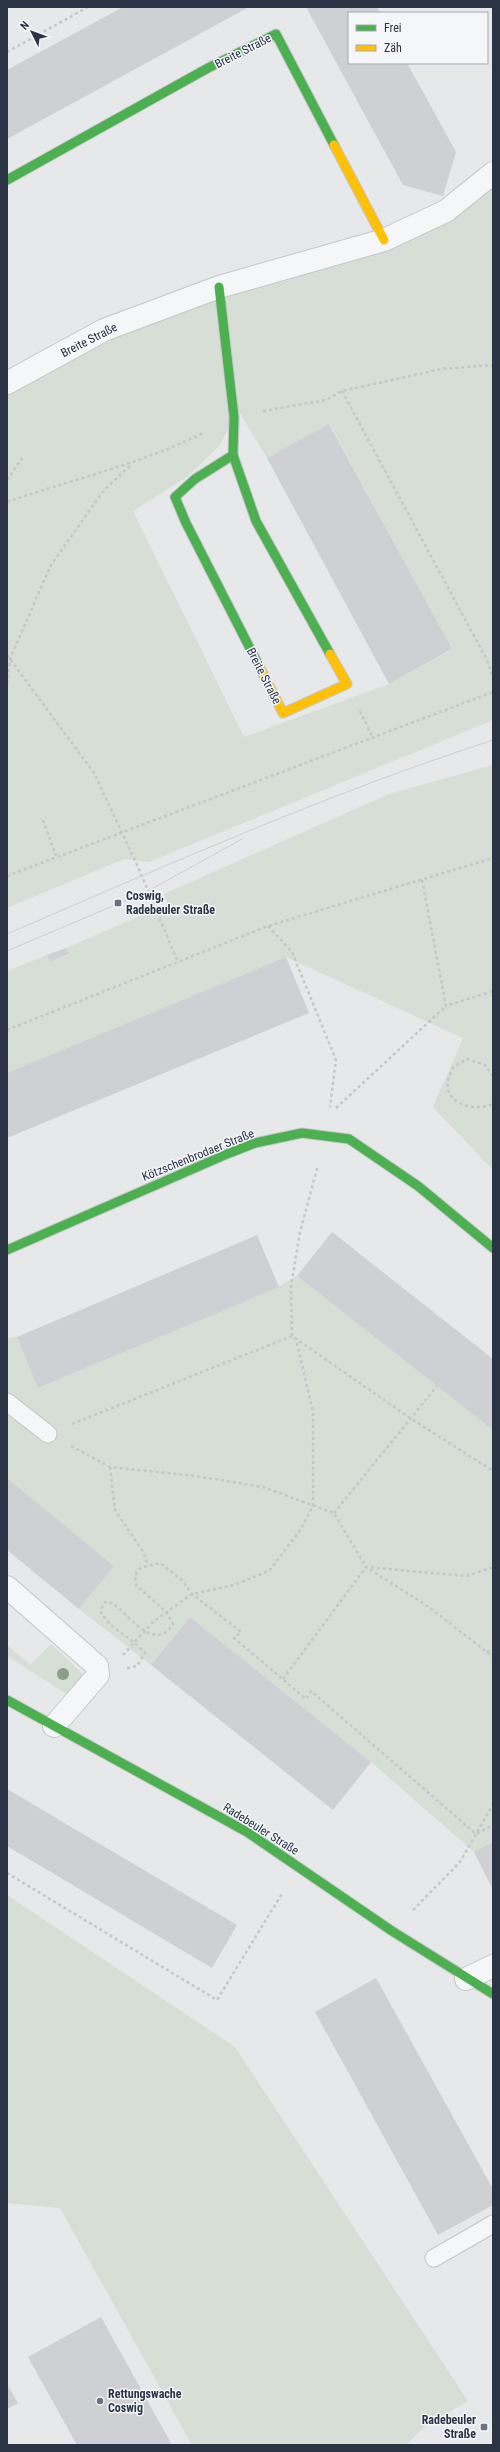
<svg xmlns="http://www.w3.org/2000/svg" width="500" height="2452" font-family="'Roboto Condensed',sans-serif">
<rect width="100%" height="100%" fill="#e6e8ea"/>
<g fill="#d6ded6" fill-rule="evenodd">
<path d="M 493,179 L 493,720 L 149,862 L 124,859 L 7,908 L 7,386 L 104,332 L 374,241 ZM 238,410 L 267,458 L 330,424 L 452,650 L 389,684 L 244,737 L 133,511 L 187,477 L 220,445 Z"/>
<path d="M 493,765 L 493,1170 L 433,1107 L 463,1038 L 286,957 L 7,1073 L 7,971 L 47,955 L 50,962 L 69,955 L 66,948 L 168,904 L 164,894 L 389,794 Z"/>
<path d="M 297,1276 L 493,1430 L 493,1842 L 474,1852 L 371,1762 L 190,1617 L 151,1665 L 79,1609 L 114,1566 L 7,1478 L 7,1338 L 17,1337 L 39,1388 L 278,1287 Z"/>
<path d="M 51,1644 L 84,1675 L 67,1694 L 7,1656 L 7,1645 L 31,1665 Z"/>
<path d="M 7,1895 L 235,2047 L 468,2401 L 426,2425 L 406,2445 L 192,2445 L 60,2208 L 7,2203 Z"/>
</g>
<g fill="#ced0d3">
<path d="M 123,7 L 249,7 L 7,139 L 7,70 Z"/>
<path d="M 306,7 L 377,7 L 380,13 L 349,13 L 349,63 L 407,63 L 456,152 L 443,196 L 403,185 Z"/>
<path d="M 329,424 L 452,649 L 389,684 L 267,458 Z"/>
<path d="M 66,948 L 69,954 L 50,962 L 47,955 Z"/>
<path d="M 286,957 L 309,1013 L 7,1138 L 7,1073 Z"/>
<path d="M 332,1232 L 493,1359 L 493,1430 L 297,1276 Z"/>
<path d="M 257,1235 L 279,1287 L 38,1388 L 17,1337 Z"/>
<path d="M 7,1478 L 114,1566 L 79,1609 L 7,1550 Z"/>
<path d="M 190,1617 L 371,1762 L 333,1810 L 151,1665 Z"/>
<path d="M 7,1789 L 237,1925 L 212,1968 L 7,1846 Z"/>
<path d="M 493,1842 L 493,1890 L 474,1852 Z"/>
<path d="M 376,1978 L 493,2189 L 493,2205 L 438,2235 L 315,2012 Z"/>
<path d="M 101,2317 L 172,2445 L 77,2445 L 28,2357 Z"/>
<path d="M 7,2384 L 18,2403 L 7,2409 Z"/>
</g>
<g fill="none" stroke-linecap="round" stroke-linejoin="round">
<g stroke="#c4c6c8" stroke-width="19">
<g id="lane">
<path d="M 7,1402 L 48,1434"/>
<path d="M 434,2258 L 493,2224"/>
</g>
</g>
<g stroke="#c4c6c8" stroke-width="24">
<g id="street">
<path d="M 7,383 L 104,330 L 219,287 L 384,240 L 446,211 L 493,173"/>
<path d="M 7,1587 L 97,1666 L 98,1675 L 54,1726"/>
<path d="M 466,1979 L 493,1966"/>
</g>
</g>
<g stroke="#c4c6c8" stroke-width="11">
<g id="fast">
<path d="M 7,180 L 208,68 L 276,34 L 334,145"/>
<path d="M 219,287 L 234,417 L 233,455 L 256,521 L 330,654"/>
<path d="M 233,455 L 195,479 L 175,497 L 186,523 L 259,666"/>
<path d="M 7,1250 L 227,1154 L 255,1143 L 302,1133 L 349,1139 L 418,1186 L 493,1248"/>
<path d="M 7,1700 L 247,1832 L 392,1931 L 493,1994"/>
</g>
</g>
<g stroke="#c4c6c8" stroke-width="11">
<g id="slow">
<path d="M 334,145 L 384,240"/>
<path d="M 259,666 L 283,713 L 347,684 L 330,654"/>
</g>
</g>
<g stroke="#c5c6ca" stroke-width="2.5" stroke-dasharray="3 3" stroke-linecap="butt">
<path d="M 7,52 L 88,7"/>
<path d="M 342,391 L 487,660 L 493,677"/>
<path d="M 263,411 L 326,400 L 342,391 L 441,369 L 493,365"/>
<path d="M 7,480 L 23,457"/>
<path d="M 7,502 C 73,479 142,464 205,432"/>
<path d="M 7,655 L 94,773 L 138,867 L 178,962"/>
<path d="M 7,684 L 10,659 L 51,565 L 104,490 L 132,464"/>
<path d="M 360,711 L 372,736"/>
<path d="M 43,820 L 56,856"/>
<path d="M 7,876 L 493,692"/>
<path d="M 422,880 L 446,1006 L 493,991"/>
<path d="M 268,926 L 292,952 L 336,1060 L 330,1107"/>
<path d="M 7,1030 L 268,926 L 493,858"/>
<path d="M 493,1076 L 485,1065 L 467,1059 C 463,1062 457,1064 454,1067 C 452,1069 451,1072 450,1075 C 438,1102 473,1113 493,1104"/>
<path d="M 336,1108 L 446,1006"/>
<path d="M 292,1336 L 291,1286 L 300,1232 L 318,1165"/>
<path d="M 72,1424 L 292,1336 L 410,1418 L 493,1471"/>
<path d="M 71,1446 L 110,1467 L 196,1476 L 263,1487 L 334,1513 L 366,1567 L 467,1576 L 493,1567"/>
<path d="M 110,1467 L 115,1510 L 143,1552 L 148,1565"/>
<path d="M 334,1513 L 437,1386"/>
<path d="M 487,1652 L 493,1649"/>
<path d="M 123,1655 L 153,1622 L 192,1594 L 234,1585 L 269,1571 L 301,1529 L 313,1506 L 313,1412 L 296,1339"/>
<path d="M 127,1668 L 137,1666 L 145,1653 C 131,1637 111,1630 100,1611 L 105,1602 L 112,1603 C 129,1614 154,1654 173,1624 L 166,1612 L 136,1585 L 135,1575 L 140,1568 L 160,1563 L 182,1580 L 192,1594 L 241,1632 L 234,1638 L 306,1699 L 311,1691 L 476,1834 L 493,1825"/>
<path d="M 283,1679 L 366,1567 L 429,1607 L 493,1657"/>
<path d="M 7,1873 L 217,2000 L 283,1892"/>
<path d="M 413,1910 L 460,1862 L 493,1804"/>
</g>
<use href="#lane" stroke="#f5f6f7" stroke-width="17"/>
<use href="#street" stroke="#f5f6f7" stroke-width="22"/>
<use href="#fast" stroke="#4caf50" stroke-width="9"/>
<use href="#slow" stroke="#ffc107" stroke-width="9"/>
<g stroke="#cecfd2" stroke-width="1">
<path d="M 7,934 C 167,865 327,794 493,740"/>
<path d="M 7,951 L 148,891 L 242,839"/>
</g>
</g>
<circle fill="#8a9e88" cx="63" cy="1674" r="6"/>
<g fill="#6c737f" stroke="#f4f6f9" stroke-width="1.5">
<rect x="114" y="899" width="8" height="8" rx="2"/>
<circle cx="100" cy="2401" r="4"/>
<rect x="480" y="2423" width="8" height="8" rx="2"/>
</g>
<g text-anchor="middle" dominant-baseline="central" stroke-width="3" stroke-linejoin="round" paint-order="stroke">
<g font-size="12" fill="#2b3445" stroke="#f4f6f9">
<text transform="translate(243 51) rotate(-27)">Breite Straße</text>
<text transform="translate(89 340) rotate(-27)">Breite Straße</text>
<text transform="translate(264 676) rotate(63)">Breite Straße</text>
<text transform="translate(198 1155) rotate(-22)">Kötzschenbrodaer Straße</text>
<text transform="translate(261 1829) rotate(32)">Radebeuler Straße</text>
</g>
<g font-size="12" font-weight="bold" fill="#2b3445" stroke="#f4f6f9" text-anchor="start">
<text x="126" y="896">Coswig,<tspan x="126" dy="14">Radebeuler Straße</tspan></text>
<text x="108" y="2394">Rettungswache<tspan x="108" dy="14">Coswig</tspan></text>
<text x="476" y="2420" text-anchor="end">Radebeuler<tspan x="476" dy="14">Straße</tspan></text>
</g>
</g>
<rect width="500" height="2452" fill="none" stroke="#2b3445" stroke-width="16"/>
<rect x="348" y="12" width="140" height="52" fill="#f4f6f9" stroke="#a4a8b1"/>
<rect x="356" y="25" width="20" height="6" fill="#4caf50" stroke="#a4a8b1"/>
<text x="384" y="32" font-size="12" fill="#2b3445">Frei</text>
<rect x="356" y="45" width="20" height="6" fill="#ffc107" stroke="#a4a8b1"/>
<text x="384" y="52" font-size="12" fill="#2b3445">Zäh</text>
<g transform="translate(32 32) rotate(312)" stroke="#f4f6f9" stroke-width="3" paint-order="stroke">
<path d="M0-3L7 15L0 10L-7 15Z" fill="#2b3445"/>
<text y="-6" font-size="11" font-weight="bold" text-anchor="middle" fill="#2b3445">N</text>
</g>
</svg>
